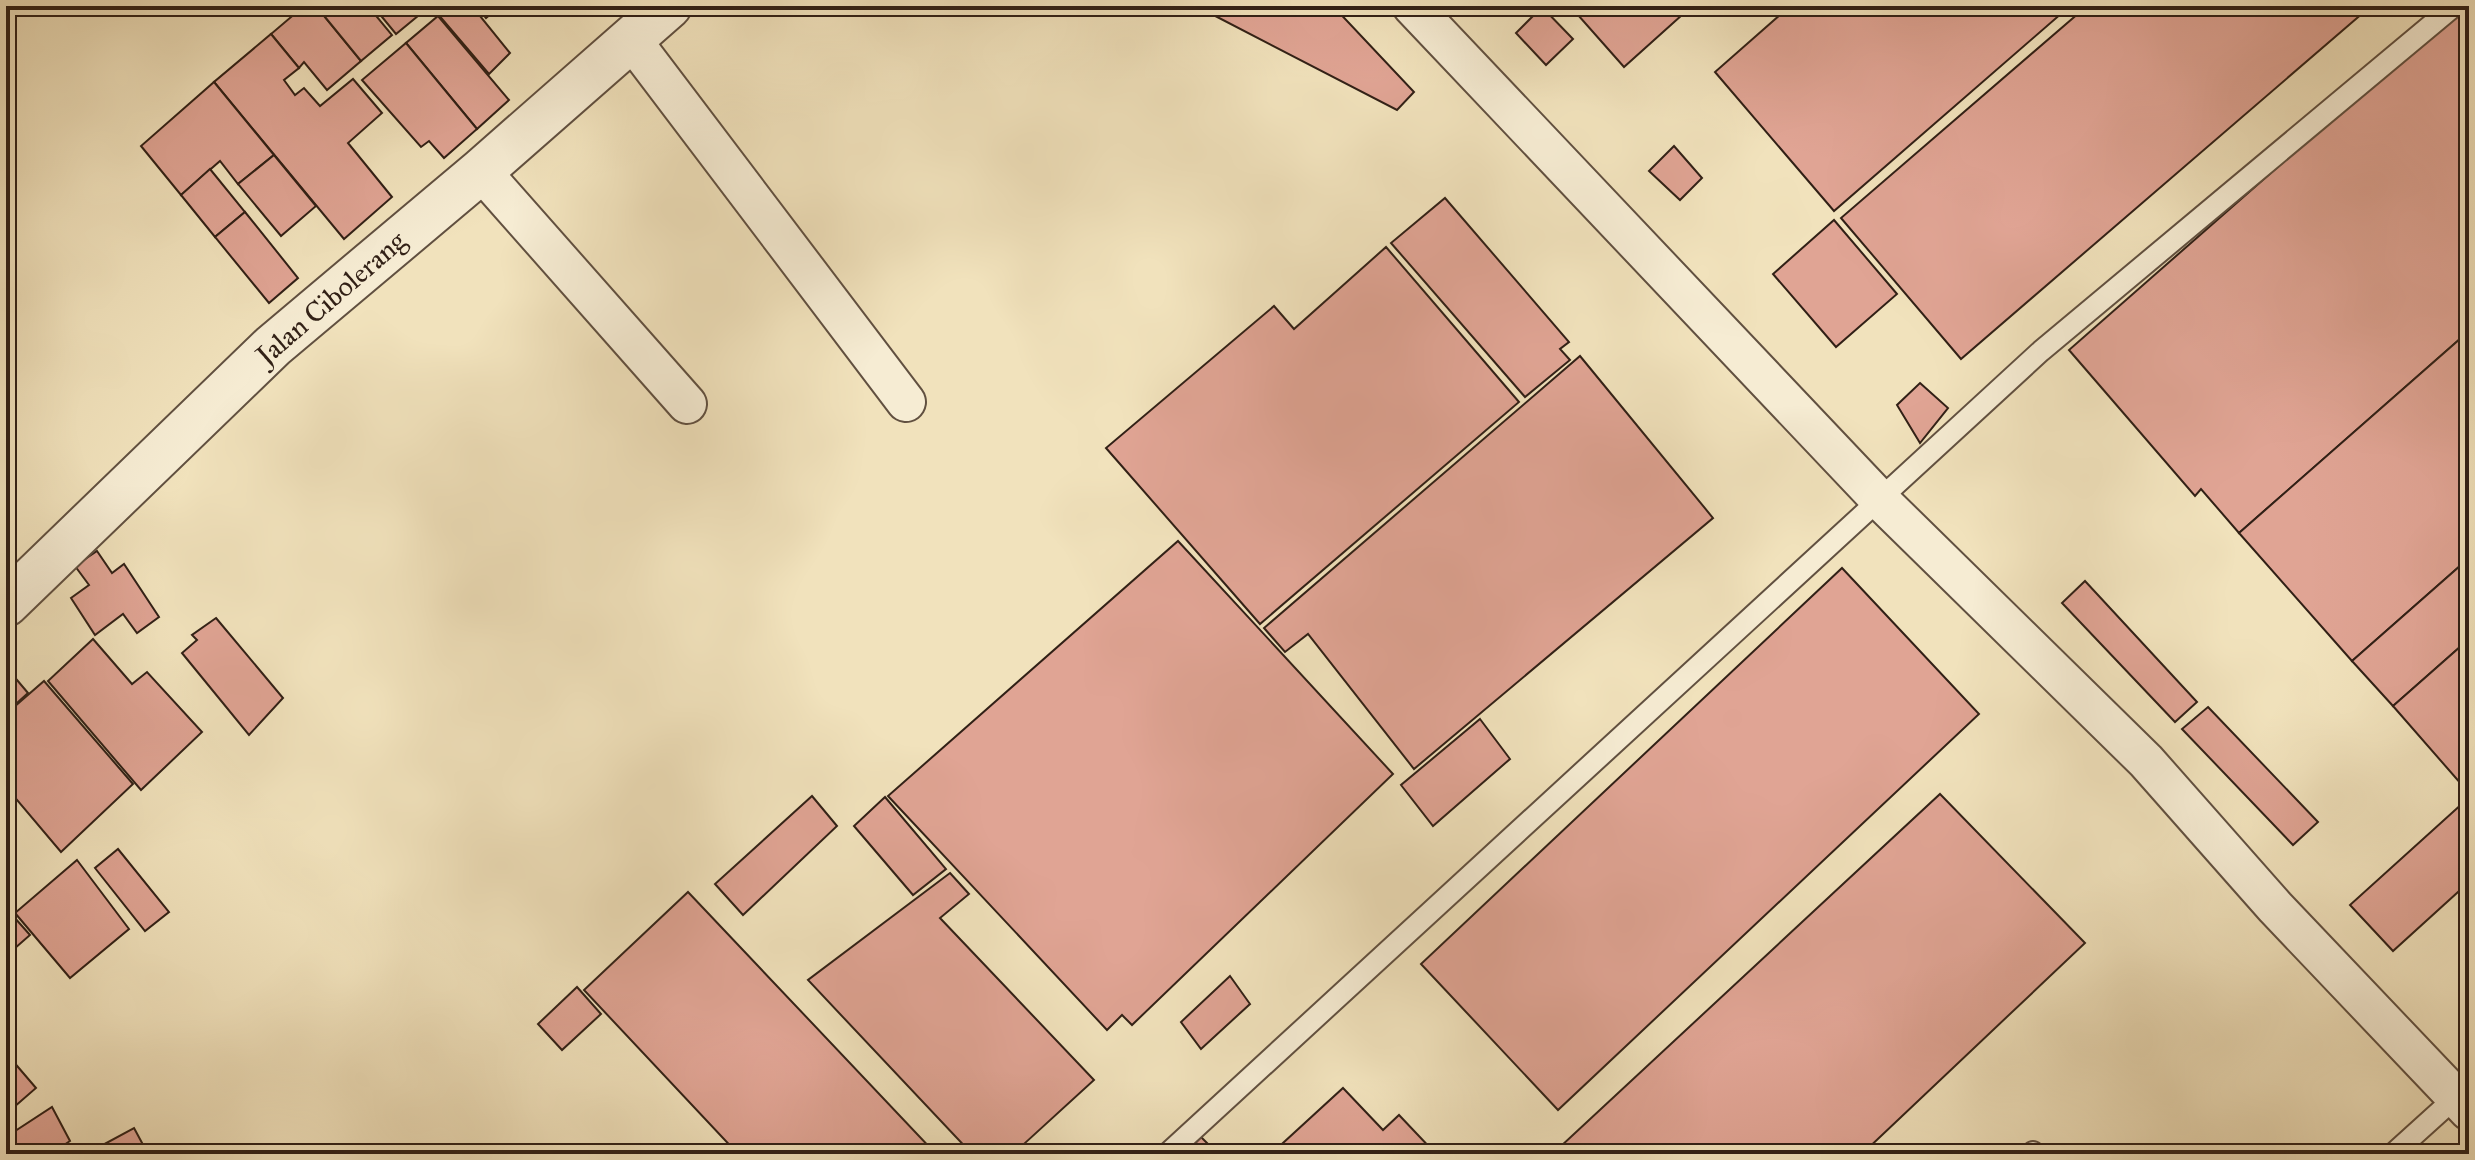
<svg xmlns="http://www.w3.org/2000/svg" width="2475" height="1160" font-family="'IM FELL Great Primer',serif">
<rect width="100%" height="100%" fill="#f1e2bc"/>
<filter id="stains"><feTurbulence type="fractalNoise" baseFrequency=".0025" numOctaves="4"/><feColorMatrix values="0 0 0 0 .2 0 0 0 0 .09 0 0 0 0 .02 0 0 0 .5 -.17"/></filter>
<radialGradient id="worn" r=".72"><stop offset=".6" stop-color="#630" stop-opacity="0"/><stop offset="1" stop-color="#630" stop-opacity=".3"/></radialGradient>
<g fill="#e0a494" stroke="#312016" stroke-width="2">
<path d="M 304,6 L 316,6 L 361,61 L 327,90 L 304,62 L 299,68 L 271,34 Z"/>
<path d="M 316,6 L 368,6 L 392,35 L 361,61 Z"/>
<path d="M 373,6 L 430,6 L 396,34 Z"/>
<path d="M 431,6 L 472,6 L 510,53 L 489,74 Z"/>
<path d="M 476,6 L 500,6 L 486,18 Z"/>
<path d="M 1196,6 L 1333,6 L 1414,92 L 1397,110 Z"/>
<path d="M 1570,6 L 1692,6 L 1624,67 Z"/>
<path d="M 1790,6 L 2070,6 L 1834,211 L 1715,72 Z"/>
<path d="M 2087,6 L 2371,6 L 1961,359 L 1841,218 Z"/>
<path d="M 2461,6 L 2469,6 L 2469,331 L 2239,533 L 2201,489 L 2195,496 L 2069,350 Z"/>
<path d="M 1542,7 L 1573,39 L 1546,65 L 1516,33 Z"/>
<path d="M 438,16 L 509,100 L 477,129 L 406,43 Z"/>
<path d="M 271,34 L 299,68 L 284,80 L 295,95 L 304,88 L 320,106 L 353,79 L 382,113 L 348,143 L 392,197 L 344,239 L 214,82 Z"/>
<path d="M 406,43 L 477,129 L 444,158 L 429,141 L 421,147 L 362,80 Z"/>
<path d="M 214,82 L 274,155 L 238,184 L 220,161 L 181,195 L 141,146 Z"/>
<path d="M 1674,146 L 1702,178 L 1680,200 L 1649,171 Z"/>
<path d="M 274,155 L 316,206 L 281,236 L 238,184 Z"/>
<path d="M 210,169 L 245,212 L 215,237 L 181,195 Z"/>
<path d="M 1445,198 L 1569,342 L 1560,349 L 1570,360 L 1525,397 L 1391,243 Z"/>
<path d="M 245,212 L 298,278 L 269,303 L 215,237 Z"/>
<path d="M 1834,220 L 1897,294 L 1836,347 L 1773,274 Z"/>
<path d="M 1386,247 L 1519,402 L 1260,624 L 1106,448 L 1274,306 L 1294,329 Z"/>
<path d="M 2469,331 L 2469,558 L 2352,661 L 2239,533 Z"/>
<path d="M 1580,356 L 1713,518 L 1414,769 L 1308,634 L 1285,652 L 1264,628 Z"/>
<path d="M 1920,383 L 1948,408 L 1920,443 L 1897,405 Z"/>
<path d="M 1178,541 L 1393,774 L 1132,1025 L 1122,1015 L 1107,1030 L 888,796 Z"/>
<path d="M 97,551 L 112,573 L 124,564 L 159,617 L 137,633 L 123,614 L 95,635 L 71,598 L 89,585 L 75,566 Z"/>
<path d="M 2469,558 L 2469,639 L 2393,706 L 2352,661 Z"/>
<path d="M 1842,568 L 1979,714 L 1558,1110 L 1421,964 Z"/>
<path d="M 2085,581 L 2197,702 L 2175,722 L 2062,603 Z"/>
<path d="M 216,618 L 283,698 L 249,735 L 182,653 L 197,640 L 192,635 Z"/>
<path d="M 93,639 L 132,684 L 147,672 L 202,732 L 141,790 L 48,681 Z"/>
<path d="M 2469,639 L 2469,793 L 2393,706 Z"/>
<path d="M 6,667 L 28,693 L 6,713 Z"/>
<path d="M 44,681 L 133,784 L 61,852 L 6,787 L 6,714 Z"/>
<path d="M 2208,707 L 2318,822 L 2293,845 L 2182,729 Z"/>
<path d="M 1480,719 L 1510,759 L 1433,826 L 1401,785 Z"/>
<path d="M 1940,794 L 2085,943 L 1862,1154 L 1567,1154 L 1560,1147 Z"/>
<path d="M 812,796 L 837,826 L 743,915 L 715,884 Z"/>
<path d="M 885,797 L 946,869 L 913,895 L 854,826 Z"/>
<path d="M 2464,802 L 2469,809 L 2469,882 L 2393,951 L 2350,905 Z"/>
<path d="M 118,849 L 169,912 L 145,931 L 95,868 Z"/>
<path d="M 77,860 L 129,929 L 70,978 L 15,913 Z"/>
<path d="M 950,873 L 969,894 L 940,918 L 1094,1080 L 1013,1154 L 972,1154 L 808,980 Z"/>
<path d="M 688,892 L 936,1154 L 738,1154 L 584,990 Z"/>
<path d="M 6,908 L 30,935 L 6,956 Z"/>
<path d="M 1230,976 L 1250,1004 L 1201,1049 L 1181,1022 Z"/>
<path d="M 577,987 L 601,1014 L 562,1050 L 538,1024 Z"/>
<path d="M 12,1060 L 36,1088 L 6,1114 L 6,1065 Z"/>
<path d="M 1343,1088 L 1383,1130 L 1399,1115 L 1436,1154 L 1271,1154 Z"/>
<path d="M 52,1107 L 70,1141 L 50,1154 L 6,1154 L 6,1137 Z"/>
<path d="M 134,1128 L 148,1154 L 86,1154 Z"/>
<path d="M 1201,1137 L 1218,1154 L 1185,1154 Z"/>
</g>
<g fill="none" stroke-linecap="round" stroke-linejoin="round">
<g stroke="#615040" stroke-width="24">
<g id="service">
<path d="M 2033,1152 L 2035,1154"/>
<path d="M 1167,1154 L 2041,351 L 2454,6"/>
<path d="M 2393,1154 L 2456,1097"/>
</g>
</g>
<g stroke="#615040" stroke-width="42">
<g id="minor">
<path d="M 1412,6 L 1881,501 L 2146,761 L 2275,907 L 2469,1111"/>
<path d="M 631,39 L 906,402"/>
<path d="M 481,171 L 687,404"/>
</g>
</g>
<g stroke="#615040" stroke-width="48">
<path id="tertiary" d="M 6,604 L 273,346 L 481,171 L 669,6"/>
</g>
<use href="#service" stroke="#f6ecd3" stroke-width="20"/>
<use href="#minor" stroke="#f6ecd3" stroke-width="38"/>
<use href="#tertiary" stroke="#f6ecd3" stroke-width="44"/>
</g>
<g text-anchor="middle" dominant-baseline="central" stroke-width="6" stroke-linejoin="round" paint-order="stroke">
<g font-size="28" fill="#312016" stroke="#f6ecd3">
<text transform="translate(331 298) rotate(-41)">Jalan Cibolerang</text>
</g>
</g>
<rect width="2475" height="1160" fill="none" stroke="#f1e2bc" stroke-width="32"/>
<rect x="8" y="8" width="2459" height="1144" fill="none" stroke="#312016" stroke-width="4"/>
<rect x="16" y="16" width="2443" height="1128" fill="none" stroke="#312016" stroke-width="2"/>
<rect width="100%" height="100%" filter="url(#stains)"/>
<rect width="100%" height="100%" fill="url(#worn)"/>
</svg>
